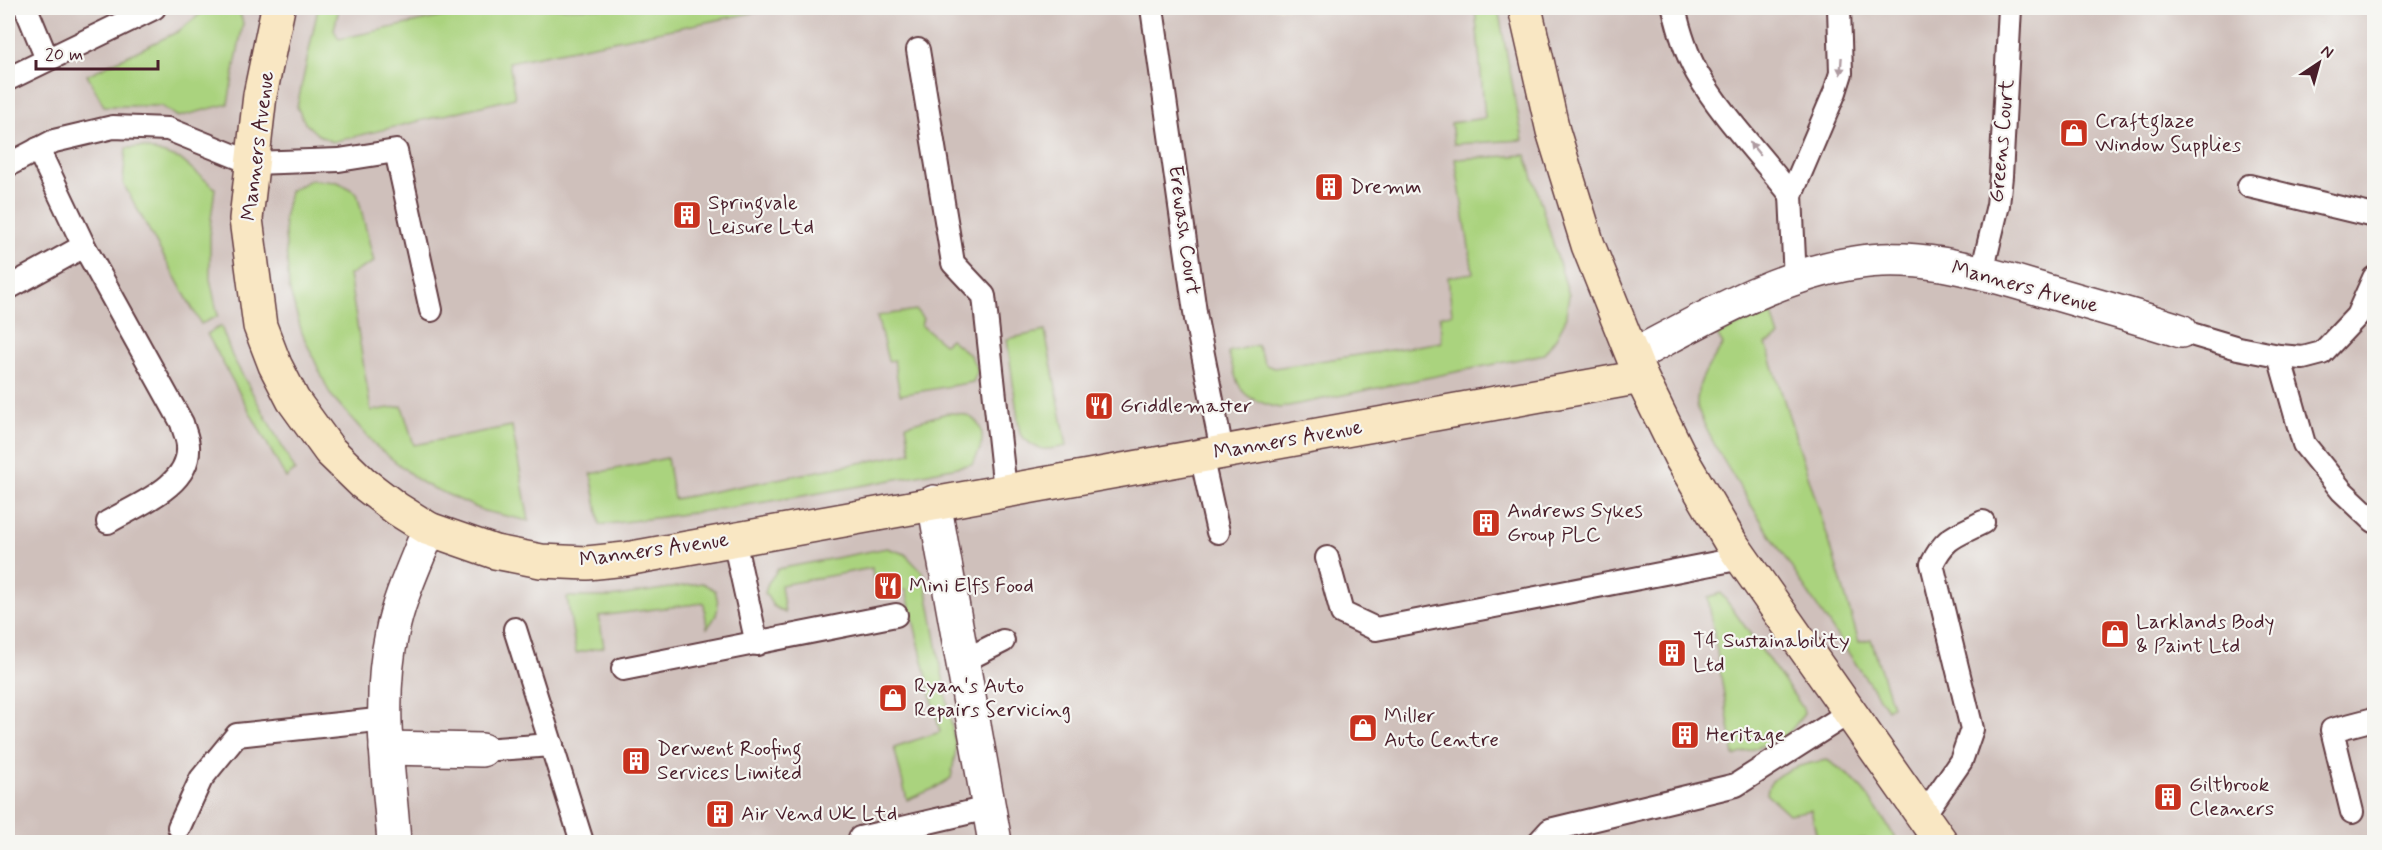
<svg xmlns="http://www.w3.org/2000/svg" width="2382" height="850" font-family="Mynerve,sans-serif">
<rect width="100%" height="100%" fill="#f6f6f2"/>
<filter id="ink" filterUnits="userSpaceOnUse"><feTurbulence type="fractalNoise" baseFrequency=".0167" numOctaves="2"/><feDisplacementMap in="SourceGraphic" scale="12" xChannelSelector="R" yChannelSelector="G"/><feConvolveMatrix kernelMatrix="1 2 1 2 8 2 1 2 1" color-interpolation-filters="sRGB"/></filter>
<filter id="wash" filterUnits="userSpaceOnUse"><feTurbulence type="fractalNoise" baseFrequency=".008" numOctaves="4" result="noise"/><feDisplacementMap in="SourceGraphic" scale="24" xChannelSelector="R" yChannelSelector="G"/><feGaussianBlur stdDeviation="1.35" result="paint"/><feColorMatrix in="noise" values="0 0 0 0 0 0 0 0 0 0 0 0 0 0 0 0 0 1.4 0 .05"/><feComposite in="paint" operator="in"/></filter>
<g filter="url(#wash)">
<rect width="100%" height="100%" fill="#f1e4cb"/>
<rect fill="#cfc0bb" x="8" y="8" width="2366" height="834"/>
<g fill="#aad37e" stroke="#7a7954" stroke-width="1.5">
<path d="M 208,8 L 235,8 L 239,10 L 243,23 L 228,104 L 178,117 L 161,106 L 104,106 L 87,75 L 177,32 Z"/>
<path d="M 318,8 L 339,8 L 334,30 L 339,39 L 482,8 L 776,8 L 509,62 L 515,98 L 332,142 L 317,134 L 305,123 L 297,107 Z"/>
<path d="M 1475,8 L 1498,8 L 1523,140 L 1454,144 L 1451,123 L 1485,118 Z"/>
<path d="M 143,147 L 180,159 L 215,188 L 210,227 L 210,279 L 218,316 L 201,324 L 123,183 L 126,148 Z"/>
<path d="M 1526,155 L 1569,295 L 1565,321 L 1556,338 L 1544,354 L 1279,408 C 1237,397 1240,391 1228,352 L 1257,345 L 1266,365 L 1274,368 L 1442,342 L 1440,316 L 1452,314 L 1448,277 L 1473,273 L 1455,159 Z"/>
<path d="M 310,180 L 338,182 L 357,193 L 374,262 L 349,275 L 371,411 L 402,406 L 414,445 L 512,426 L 529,521 L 484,511 L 422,483 L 377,447 L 330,394 L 302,333 L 289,288 L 284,219 L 290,191 Z"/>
<path d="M 916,310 L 923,319 L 921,325 L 944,344 L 950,339 L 970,355 L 978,370 L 973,382 L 900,395 L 894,360 L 888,361 L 877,316 Z"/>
<path d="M 1771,310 L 1779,337 L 1766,344 L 1830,544 L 1859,642 L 1871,639 L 1892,706 L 1887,709 C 1837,637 1789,566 1743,492 C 1731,473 1699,423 1697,403 C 1696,382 1711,361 1723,345 L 1717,335 Z"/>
<path d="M 221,326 L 232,356 L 295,470 L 286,478 L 207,334 Z"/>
<path d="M 1045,331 L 1067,446 C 1044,451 1036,452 1020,434 L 1007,339 Z"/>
<path d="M 947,413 C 983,412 991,436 972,464 C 849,490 725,510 600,525 L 591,474 L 667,458 L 674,499 L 911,453 L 906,425 Z"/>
<path d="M 887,548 L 905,554 L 924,574 L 956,749 L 951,778 L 935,788 L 907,800 L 894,747 L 940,732 L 906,590 L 875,594 L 872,568 L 781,585 L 785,613 L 773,606 L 765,593 L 768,583 L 778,569 Z"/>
<path d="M 702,583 L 715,590 C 720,606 719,615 707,628 L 704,603 L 599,616 L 604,647 L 576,653 L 567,597 L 611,597 Z"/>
<path d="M 1721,593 L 1803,708 L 1804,714 L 1789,733 L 1783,738 L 1734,756 L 1708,597 Z"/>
<path d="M 1827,760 C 1865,783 1875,807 1898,842 L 1867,842 L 1866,839 L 1851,842 L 1818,842 L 1811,810 L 1789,814 L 1767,794 C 1768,771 1808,763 1827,760 Z"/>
</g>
</g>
<g filter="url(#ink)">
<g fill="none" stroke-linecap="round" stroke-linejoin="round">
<g stroke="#633d43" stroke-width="26">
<g id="lane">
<path d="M 26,8 L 47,59"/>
<path d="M 1152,8 L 1196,319 L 1222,451"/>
<path d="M 1674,8 C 1679,30 1686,53 1697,73 C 1721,115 1761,156 1791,195"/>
<path d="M 918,50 L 953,263 L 984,296 L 1005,490"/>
<path d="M 8,79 L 154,8"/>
<path d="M 38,149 L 84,246 L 182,423 C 184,431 188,439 188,446 C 191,486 136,505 108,522"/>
<path d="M 8,165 L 54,141 L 113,127 L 168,129 L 252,163 L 339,160 L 396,151 L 431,310"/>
<path d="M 2249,186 L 2374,216"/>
<path d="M 1982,272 L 1998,205 L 2001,176 L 2010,8"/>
<path d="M 1795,280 L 1791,195 L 1835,92 L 1841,73 L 1839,8"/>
<path d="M 8,288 L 84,246"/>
<path d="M 2181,331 L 2238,348 L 2279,356 L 2303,358 L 2322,353 L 2357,316 L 2374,278"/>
<path d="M 2279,356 L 2304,444 L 2342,491 L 2374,521"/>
<path d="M 1201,455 L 1218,532"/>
<path d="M 734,540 L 757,644"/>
<path d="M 1327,558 L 1342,613 L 1376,629 L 1742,558"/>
<path d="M 515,629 L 582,842"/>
<path d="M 963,661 L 1003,641"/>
<path d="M 623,669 L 896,615"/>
<path d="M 482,750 L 552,745"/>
<path d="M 2352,812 L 2332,730 L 2374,719"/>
<path d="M 1923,816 L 1961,761 L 1972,729 L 1932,564 C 1946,535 1957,536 1983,522"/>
<path d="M 179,827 L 201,779 L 237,735 L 386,719"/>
<path d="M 861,842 L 860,838 L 988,808"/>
<path d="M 1539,842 L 1550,830 L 1736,785 L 1850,712"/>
</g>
</g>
<g stroke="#633d43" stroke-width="36">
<g id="street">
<path d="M 1633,356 C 1703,319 1775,276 1854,263 C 1921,251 1987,274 2050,292 C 2094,305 2138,317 2181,331"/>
<path d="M 934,502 L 995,842"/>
<path d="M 386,748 L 482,750"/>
<path d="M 394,842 C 389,773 377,702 392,633 C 399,597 416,563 429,529"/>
</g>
</g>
<g stroke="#633d43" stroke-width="36">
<g id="secondary">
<path d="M 278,8 L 260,95 L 246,219 L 260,326 L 275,365 L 293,400 L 330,451 L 363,483 L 397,509 L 429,529 L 495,552 L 541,561 L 587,563 L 626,559 L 1641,377"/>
<path d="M 1525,8 L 1553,131 L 1588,245 L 1641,377 L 1681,458 L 1731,543 L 1941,842"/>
</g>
</g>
<use href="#lane" stroke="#fff" stroke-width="22"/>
<use href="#street" stroke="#fff" stroke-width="33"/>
<use href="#secondary" stroke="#f9e7c3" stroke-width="33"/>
</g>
<defs><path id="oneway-solid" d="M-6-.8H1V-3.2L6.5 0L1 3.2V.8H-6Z" transform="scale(1.5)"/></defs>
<g fill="#ae9aa0">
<use href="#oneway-solid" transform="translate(1841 66) rotate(94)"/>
<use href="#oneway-solid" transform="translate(1755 149) rotate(-129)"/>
</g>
</g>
<defs>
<g id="shop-square" transform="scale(1.5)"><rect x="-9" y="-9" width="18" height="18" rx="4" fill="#c8321e" stroke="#f6f6f2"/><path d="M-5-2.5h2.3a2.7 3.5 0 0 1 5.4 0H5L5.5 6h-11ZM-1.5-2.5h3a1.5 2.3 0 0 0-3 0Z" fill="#fff"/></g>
<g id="building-square" transform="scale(1.5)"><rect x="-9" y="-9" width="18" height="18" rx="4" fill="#c8321e" stroke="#f6f6f2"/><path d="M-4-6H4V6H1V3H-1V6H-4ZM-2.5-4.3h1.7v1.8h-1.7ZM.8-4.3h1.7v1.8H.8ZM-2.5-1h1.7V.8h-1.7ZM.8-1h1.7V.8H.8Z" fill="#fff"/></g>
<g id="restaurant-square" transform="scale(1.5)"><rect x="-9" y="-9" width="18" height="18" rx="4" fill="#c8321e" stroke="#f6f6f2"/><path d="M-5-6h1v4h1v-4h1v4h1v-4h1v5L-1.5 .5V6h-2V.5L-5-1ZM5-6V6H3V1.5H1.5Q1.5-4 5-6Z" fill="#fff"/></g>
</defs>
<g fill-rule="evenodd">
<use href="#shop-square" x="2074" y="133"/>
<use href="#building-square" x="1329" y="187"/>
<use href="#building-square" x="687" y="215"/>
<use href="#restaurant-square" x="1099" y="406"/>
<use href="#building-square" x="1486" y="523"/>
<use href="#restaurant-square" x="888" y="586"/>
<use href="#shop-square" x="2115" y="634"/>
<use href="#building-square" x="1672" y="653"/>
<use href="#shop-square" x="893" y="698"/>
<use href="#shop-square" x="1363" y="728"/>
<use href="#building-square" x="1685" y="735"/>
<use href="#building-square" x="636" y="761"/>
<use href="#building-square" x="2168" y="797"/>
<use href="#building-square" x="720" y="814"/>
</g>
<g text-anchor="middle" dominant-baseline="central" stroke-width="4.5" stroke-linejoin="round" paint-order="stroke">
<g font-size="21" fill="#4a1f2b" stroke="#f6f6f2" text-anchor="start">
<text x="2095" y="121">Craftglaze<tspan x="2095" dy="24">Window Supplies</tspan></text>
<text x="1350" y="187">Dremm</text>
<text x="708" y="203">Springvale<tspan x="708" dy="24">Leisure Ltd</tspan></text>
<text x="1120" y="406">Griddlemaster</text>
<text x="1507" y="511">Andrews Sykes<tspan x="1507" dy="24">Group PLC</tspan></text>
<text x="909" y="586">Mini Elfs Food</text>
<text x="2136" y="622">Larklands Body<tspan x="2136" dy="24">&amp; Paint Ltd</tspan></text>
<text x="1693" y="641">T4 Sustainability<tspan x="1693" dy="24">Ltd</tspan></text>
<text x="914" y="686">Ryan's Auto<tspan x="914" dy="24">Repairs Servicing</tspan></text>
<text x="1384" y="716">Miller<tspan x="1384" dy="24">Auto Centre</tspan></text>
<text x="1706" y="735">Heritage</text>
<text x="657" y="749">Derwent Roofing<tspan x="657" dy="24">Services Limited</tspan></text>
<text x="2189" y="785">Giltbrook<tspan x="2189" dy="24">Cleaners</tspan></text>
<text x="741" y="814">Air Vend UK Ltd</text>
</g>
<g font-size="21" fill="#4a1f2b" stroke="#f6f6f2">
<text transform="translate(2002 141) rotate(-85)">Greens Court</text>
<text transform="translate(258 146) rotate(-83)">Manners Avenue</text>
<text transform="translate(1184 230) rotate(82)">Erewash Court</text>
<text transform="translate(2025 287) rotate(15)">Manners Avenue</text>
<text transform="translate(1288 440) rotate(-10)">Manners Avenue</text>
<text transform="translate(654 550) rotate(-8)">Manners Avenue</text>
</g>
</g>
<rect width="2382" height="850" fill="none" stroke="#f6f6f2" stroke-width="30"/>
<g transform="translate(2319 63) rotate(36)" stroke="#f6f6f2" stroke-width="4.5" paint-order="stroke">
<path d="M0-4.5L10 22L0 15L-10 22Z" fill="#4a1f2b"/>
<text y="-9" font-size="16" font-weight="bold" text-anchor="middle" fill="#4a1f2b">N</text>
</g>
<path d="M36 60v9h122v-9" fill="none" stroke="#4a1f2b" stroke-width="3"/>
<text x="45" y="60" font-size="18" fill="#4a1f2b" stroke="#f6f6f2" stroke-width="4.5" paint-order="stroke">20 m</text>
</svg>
